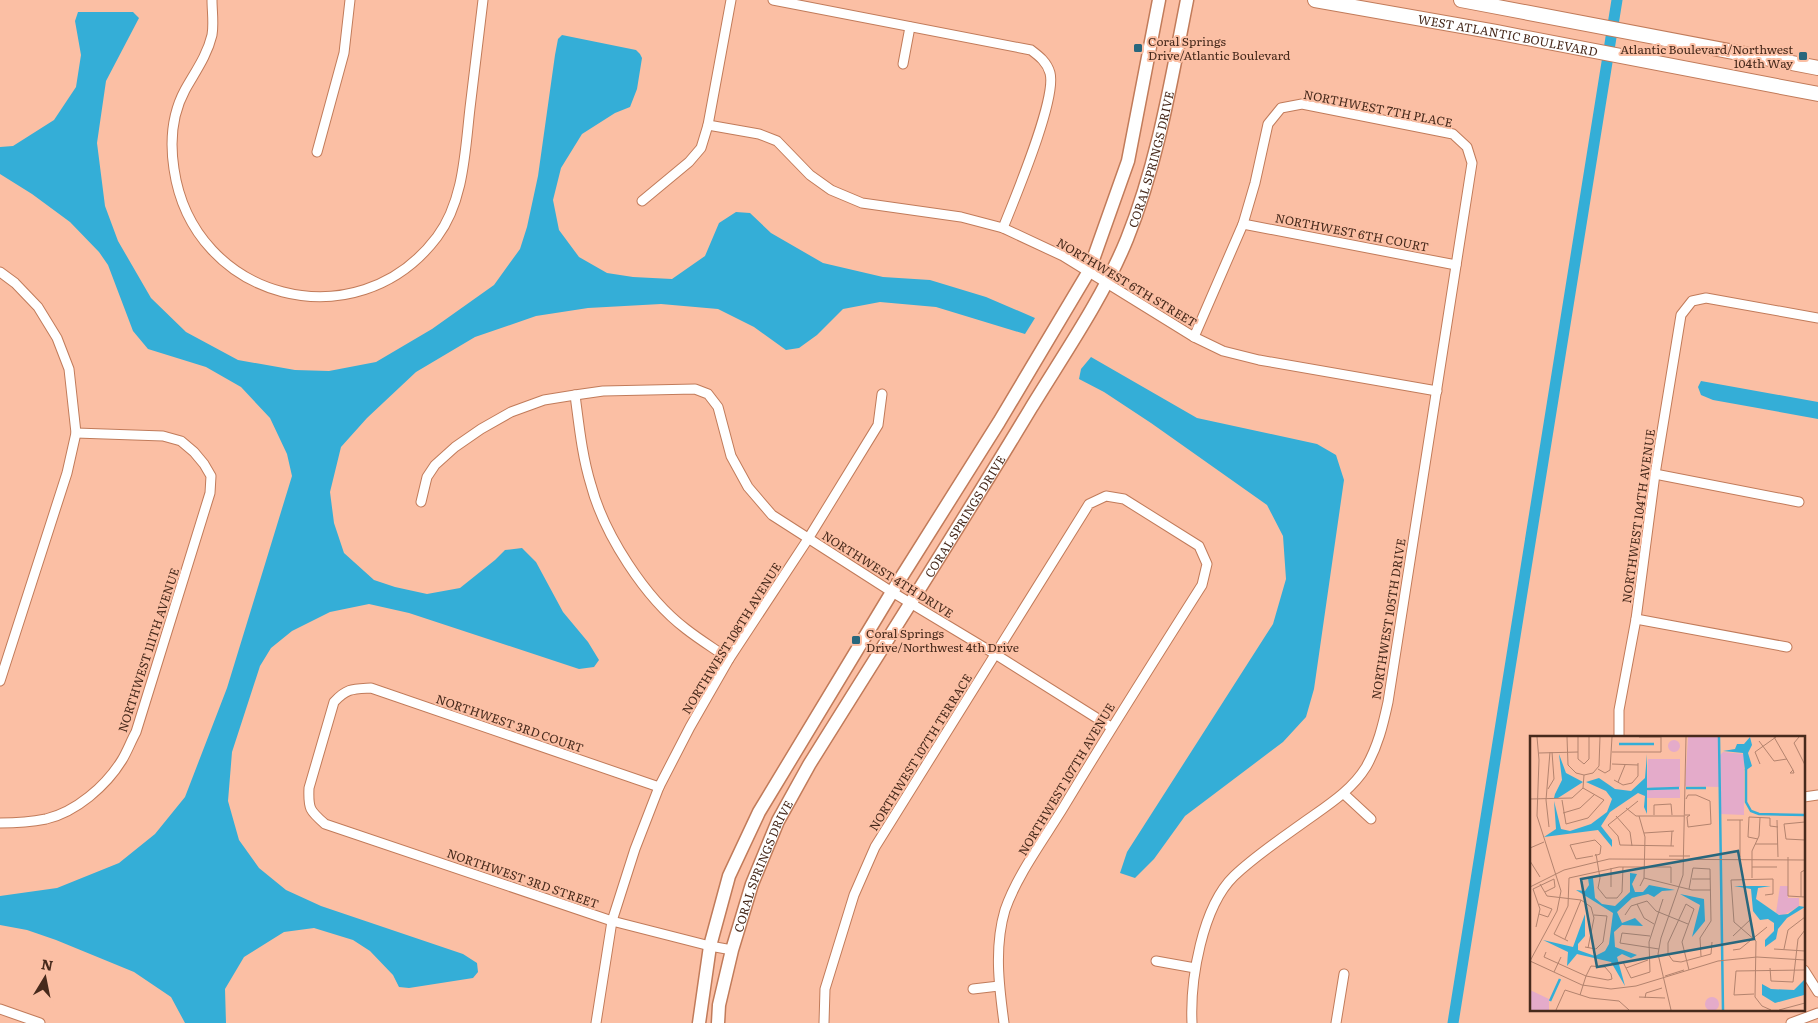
<svg xmlns="http://www.w3.org/2000/svg" width="1818" height="1023" font-family="Literata,serif">
<rect width="100%" height="100%" fill="#fbbfa4"/>
<g fill="#34aed7">
<path d="M 78,12 L 133,12 L 139,18 L 106,81 L 97,143 L 105,206 L 118,241 L 151,298 L 186,332 L 238,360 L 295,370 L 329,371 L 376,362 L 432,329 L 494,285 L 520,249 L 527,227 L 538,176 L 555,55 L 558,39 L 562,35 L 636,50 L 640,54 L 642,58 L 637,89 L 630,107 L 615,113 L 582,134 L 561,168 L 553,200 L 559,230 L 579,257 L 607,273 L 633,277 L 672,279 L 705,256 L 719,223 L 736,212 L 750,213 L 771,233 L 823,263 L 883,277 L 930,280 L 986,297 L 1035,318 L 1025,334 L 936,307 L 880,302 L 843,309 L 817,335 L 799,348 L 786,350 L 754,327 L 718,309 L 661,304 L 588,308 L 536,316 L 475,337 L 416,372 L 367,418 L 341,447 L 330,492 L 334,523 L 344,553 L 374,580 L 395,587 L 427,594 L 460,588 L 495,560 L 505,550 L 522,548 L 536,562 L 563,612 L 588,642 L 599,660 L 594,667 L 579,669 L 409,613 L 369,604 L 330,612 L 292,631 L 271,648 L 260,666 L 232,752 L 228,801 L 239,840 L 259,868 L 286,890 L 321,906 L 463,954 L 477,963 L 478,972 L 473,978 L 409,988 L 399,987 L 393,975 L 370,951 L 353,940 L 314,928 L 284,932 L 244,957 L 225,989 L 226,1023 L 185,1023 L 171,997 L 134,972 L 56,940 L 27,930 L 0,925 L 0,896 L 57,888 L 119,863 L 155,834 L 185,797 L 227,688 L 292,476 L 287,454 L 270,418 L 241,387 L 206,367 L 148,349 L 133,331 L 108,265 L 99,252 L 70,222 L 32,194 L 0,174 L 0,147 L 13,146 L 54,120 L 76,87 L 81,55 L 75,21 Z"/>
<path d="M 1091,357 L 1197,418 L 1317,444 L 1336,455 L 1344,480 L 1314,689 L 1306,717 L 1283,742 L 1185,816 L 1154,859 L 1135,878 L 1120,873 L 1127,852 L 1273,624 L 1286,579 L 1283,536 L 1267,505 L 1151,423 L 1104,392 L 1079,379 L 1081,369 Z"/>
<path d="M 1701,381 L 1818,402 L 1818,419 L 1713,400 L 1701,395 L 1698,387 Z"/>
</g>
<g fill="none" stroke-linecap="round" stroke-linejoin="round">
<path stroke="#34aed7" stroke-width="11" d="M 1453,1023 L 1617,0"/>
<g stroke="#c17b5a" stroke-width="11">
<g id="street">
<path d="M 212,0 C 212,11 214,24 212,35 C 207,56 195,72 185,90 C 172,114 170,143 174,169 C 193,300 357,343 437,237 C 464,201 465,151 470,108 C 474,72 479,36 483,0"/>
<path d="M 773,0 L 1031,50 C 1039,56 1047,62 1050,73 C 1057,99 1014,200 1003,228"/>
<path d="M 903,64 L 910,27"/>
<path d="M 708,125 L 759,134 L 777,141 L 810,175 L 831,190 L 862,203 L 961,217 L 1003,228 L 1063,256 L 1194,337 L 1223,351 L 1259,360 L 1437,391"/>
<path d="M 317,152 L 344,53 L 350,0"/>
<path d="M 642,201 L 689,162 L 701,148 L 708,125 L 731,0"/>
<path d="M 1243,224 L 1456,265"/>
<path d="M 0,272 L 15,283 L 38,307 L 57,338 L 69,369 L 76,433 L 67,473 L 0,681"/>
<path d="M 575,395 C 579,425 582,456 591,485 C 604,534 645,598 686,629 C 700,640 715,649 729,659"/>
<path d="M 1655,474 L 1799,502"/>
<path d="M 421,502 L 427,477 L 435,465 L 455,447 L 481,429 L 511,412 L 544,400 L 575,395 L 603,391 L 695,389 L 708,394 L 718,407 L 731,456 L 748,487 L 772,515 L 892,592 L 995,654 L 1111,727"/>
<path d="M 1636,619 L 1787,647"/>
<path d="M 1619,737 L 1619,710 L 1636,619 L 1655,474 L 1681,315 L 1692,301 L 1706,298 L 1818,318"/>
<path d="M 659,787 L 371,688 C 353,689 347,688 334,702 L 309,788 C 308,809 310,811 325,824 L 612,921 L 710,946 L 732,950"/>
<path d="M 1344,794 L 1371,819"/>
<path d="M 1804,797 L 1818,795"/>
<path d="M 0,823 C 16,823 31,822 46,819 C 76,812 106,786 122,760 C 127,752 131,741 136,732 L 210,493 L 211,476 L 204,464 L 194,452 L 181,441 L 163,436 L 76,433"/>
<path d="M 1156,961 L 1195,968"/>
<path d="M 1804,970 L 1818,992"/>
<path d="M 973,989 L 999,986"/>
<path d="M 0,1009 L 40,1023"/>
<path d="M 596,1023 L 612,921 L 635,849 L 659,787 L 690,727 L 729,659 L 808,539 L 878,425 L 882,394"/>
<path d="M 824,1023 L 825,989 L 854,895 L 875,847 L 1089,504 L 1106,496 L 1124,499 L 1199,546 L 1207,564 L 1202,585 C 1155,659 1108,733 1063,808 C 1044,839 1017,875 1005,910 C 994,947 999,986 1004,1023"/>
<path d="M 1192,1023 C 1190,980 1202,907 1234,876 C 1256,855 1282,838 1307,820 C 1328,805 1352,790 1366,767 C 1378,746 1383,725 1388,702 L 1472,163 L 1467,147 L 1453,134 L 1302,104 L 1281,108 L 1268,124 L 1255,183 L 1243,224 L 1194,337"/>
<path d="M 1336,1023 L 1344,974"/>
<path d="M 1791,1023 L 1818,1013"/>
</g>
</g>
<g stroke="#c17b5a" stroke-width="15">
<g id="secondary">
<path d="M 699,1023 L 710,946 L 729,876 L 759,812 L 892,592 L 999,422 L 1089,271 L 1128,161 L 1159,0"/>
<path id="s1" d="M 718,1023 L 719,1005 L 732,950 L 752,884 L 778,821 L 809,765 C 883,646 959,528 1031,408 C 1064,354 1103,298 1127,239 C 1158,162 1171,81 1187,0"/>
</g>
</g>
<g stroke="#c17b5a" stroke-width="16">
<g id="primary">
<path id="s2" d="M 1315,0 L 1496,32 L 1818,94"/>
<path d="M 1461,0 L 1818,68"/>
</g>
</g>
<use href="#street" stroke="#fff" stroke-width="9"/>
<use href="#secondary" stroke="#fff" stroke-width="12"/>
<use href="#primary" stroke="#fff" stroke-width="14"/>
</g>
<g fill="#29677d" stroke="#fbbfa4" stroke-width="2">
<rect x="1133" y="43" width="10" height="10" rx="2.5"/>
<rect x="1798" y="51" width="10" height="10" rx="2.5"/>
<rect x="851" y="635" width="10" height="10" rx="2.5"/>
</g>
<g text-anchor="middle" dominant-baseline="central" stroke-width="4" stroke-linejoin="round" paint-order="stroke">
<g font-size="12" fill="#472a1c" stroke="#fbbfa4">
<text stroke="none"><textPath href="#s2" startOffset="196">WEST ATLANTIC BOULEVARD</textPath></text>
<text transform="translate(1378 108) rotate(11)">NORTHWEST 7TH PLACE</text>
<text stroke="none"><textPath href="#s1" startOffset="974">CORAL SPRINGS DRIVE</textPath></text>
<text transform="translate(1352 232) rotate(11)">NORTHWEST 6TH COURT</text>
<text transform="translate(1127 282) rotate(31)">NORTHWEST 6TH STREET</text>
<text stroke="none"><textPath href="#s1" startOffset="569">CORAL SPRINGS DRIVE</textPath></text>
<text transform="translate(1638 516) rotate(-82)">NORTHWEST 104TH AVENUE</text>
<text transform="translate(888 574) rotate(32)">NORTHWEST 4TH DRIVE</text>
<text transform="translate(1388 619) rotate(-81)">NORTHWEST 105TH DRIVE</text>
<text transform="translate(731 638) rotate(-58)">NORTHWEST 108TH AVENUE</text>
<text transform="translate(148 650) rotate(-72)">NORTHWEST 111TH AVENUE</text>
<text transform="translate(510 723) rotate(19)">NORTHWEST 3RD COURT</text>
<text transform="translate(920 752) rotate(-58)">NORTHWEST 107TH TERRACE</text>
<text transform="translate(1066 779) rotate(-59)">NORTHWEST 107TH AVENUE</text>
<text stroke="none"><textPath href="#s1" startOffset="164">CORAL SPRINGS DRIVE</textPath></text>
<text transform="translate(523 878) rotate(19)">NORTHWEST 3RD STREET</text>
</g>
<g font-size="12" fill="#472a1c" stroke="#fbbfa4" text-anchor="start">
<text x="1148" y="41">Coral Springs<tspan x="1148" dy="14">Drive/Atlantic Boulevard</tspan></text>
<text x="1793" y="49" text-anchor="end">Atlantic Boulevard/Northwest<tspan x="1793" dy="14">104th Way</tspan></text>
<text x="866" y="633">Coral Springs<tspan x="866" dy="14">Drive/Northwest 4th Drive</tspan></text>
</g>
</g>
<g transform="translate(1530 736)">
<rect width="275" height="275" fill="#fbbfa4"/>
<path d="M 158,1 L 188,1 L 189,51 L 155,50 ZM138 10a6 6 0 1 1 12 0a6 6 0 1 1-12 0ZM 193,16 L 214,18 L 214,79 L 191,78 L 190,19 ZM 118,23 L 150,23 L 150,51 L 125,52 L 150,53 L 150,62 L 117,62 L 117,55 L 124,52 L 117,51 ZM 250,150 L 258,150 L 258,162 L 269,162 L 269,170 L 252,180 L 246,177 ZM 0,254 L 19,263 L 19,274 L 0,274 ZM175 268a7 7 0 1 1 14 0a7 7 0 1 1-14 0Z" fill="#e4abca"/>
<path d="M 220,1 L 222,9 L 218,17 L 222,30 L 215,35 L 213,17 L 193,15 L 205,13 L 207,8 L 214,8 ZM 29,18 L 36,37 L 53,46 L 28,62 L 24,62 L 25,58 L 32,44 ZM 117,18 L 117,78 L 114,71 L 115,60 L 108,57 L 80,76 L 71,90 L 82,104 L 82,111 L 68,94 L 14,101 L 26,93 L 24,65 L 31,93 L 40,95 L 61,88 L 77,76 L 82,63 L 76,55 L 56,46 L 69,42 L 85,53 L 101,55 L 115,42 ZM 100,137 L 107,138 L 102,148 L 105,156 L 113,156 L 119,149 L 145,154 L 132,155 L 124,161 L 118,158 L 102,162 L 87,176 L 92,187 L 105,182 L 113,190 L 92,189 L 84,196 L 85,211 L 107,219 L 101,222 L 92,218 L 87,221 L 95,250 L 81,226 L 47,218 L 37,230 L 38,216 L 13,204 L 43,211 L 55,178 L 55,200 L 48,208 L 48,214 L 65,220 L 75,215 L 79,208 L 83,177 L 46,154 L 55,155 L 59,149 L 58,142 L 63,142 L 65,162 L 72,168 L 85,170 L 100,156 ZM 204,150 L 241,150 L 228,152 L 226,163 L 249,179 L 258,178 L 269,170 L 275,171 L 257,182 L 248,193 L 246,203 L 235,211 L 235,204 L 244,195 L 244,187 L 238,183 L 230,184 L 223,175 L 221,153 ZM 150,158 L 174,163 L 175,185 L 162,201 L 170,169 ZM 275,243 L 274,259 L 245,267 L 232,259 L 232,248 L 241,253 L 264,254 Z" fill="#34aed7"/>
<path fill="none" stroke="#34aed7" stroke-width="2.5" d="M 189,1 L 193,274M 89,8 L 124,8M 216,33 L 216,66 L 221,75 L 229,78 L 275,79M 156,52 L 176,52M 117,53 L 149,52M 20,265 L 30,243"/>
<path fill="none" stroke="#b3836e" stroke-width="1" d="M 37,1 L 38,29 L 46,37 L 54,39 L 63,37 L 69,30 L 70,1M 48,1 L 48,23 L 54,28 L 59,23 L 59,1M 244,1 L 263,34 L 260,37 L 264,37 L 263,34M 269,1 L 264,7 L 275,29M 229,5 L 244,25 L 257,23M 82,16 L 131,16 L 131,1 L 109,1M 9,17 L 48,16M 82,28 L 108,29M 230,28 L 225,16 L 246,1M 68,33 L 75,37 L 80,34 L 82,1M 84,44 L 93,49 L 102,47 L 108,40 L 108,27M 88,46 L 95,29M 18,53 L 24,43 L 22,16M 0,63 L 42,62 L 53,52 L 54,39M 32,64 L 36,88 L 58,82 L 74,64 L 53,52M 108,65 L 78,89 L 88,100 L 90,109 L 144,110M 96,72 L 106,80 L 154,80M 33,77 L 50,72 L 65,58M 124,79 L 124,69 L 141,68 L 142,79M 155,79 L 160,79 L 157,81 L 158,91 L 181,88 L 180,65 L 166,59 L 158,59 L 156,63M 86,80 L 100,96 L 102,110M 109,80 L 115,101 L 114,142 L 110,150M 197,84 L 213,84M 247,84 L 248,121M 275,86 L 254,88 L 256,103 L 275,104M 19,91 L 16,64 L 20,16M 114,97 L 144,95M 228,103 L 218,101 L 219,81 L 240,82 L 240,90 L 248,91M 225,108 L 248,108M 141,110 L 142,95M 0,112 L 14,106M 63,120 L 46,123 L 40,109 L 65,104 L 71,110 L 70,118 L 67,119M 65,120 L 66,118 L 70,142 L 68,152 L 76,162 L 87,162 L 92,156 L 93,131M 139,120 L 160,120M 210,121 L 210,84M 258,121 L 258,160 L 275,161M 0,125 L 10,141M 222,131 L 247,131M 81,132 L 81,151M 114,142 L 162,154 L 181,154M 222,142 L 222,115 L 229,100 L 230,82M 162,143 L 180,143M 10,148 L 17,160 L 51,164 L 61,171 L 64,182 L 58,212M 0,151 L 34,134 L 79,123 L 275,124M 159,153 L 163,132 L 180,133 L 181,185 L 170,202 L 171,220M 235,159 L 243,158 L 243,143 L 201,144 L 204,186 L 226,205 L 225,261 L 232,270 L 241,274M 271,161 L 271,136 L 275,134M 9,168 L 22,173 L 18,181 L 9,178M 107,168 L 114,182 L 124,188M 95,179 L 101,170 L 117,165 L 126,175 L 158,188M 6,191 L 10,173 L 3,153 L 24,143 L 25,151 L 15,156M 120,200 L 92,197 L 90,207 L 129,213M 203,200 L 221,183M 35,203 L 51,164M 38,205 L 24,198 L 38,170 L 39,142 L 89,131 L 141,131 L 141,147M 55,211 L 66,213 L 73,206 L 77,180 L 64,179M 244,213 L 275,215M 254,213 L 258,194 L 275,181M 203,214 L 210,213 L 237,191M 16,216 L 14,221 L 56,240 L 78,244 L 82,243 L 81,238 L 75,231 L 61,230 L 56,240 L 50,259M 0,225 L 52,249 L 81,253 L 106,250 L 188,225M 0,225 L 27,175 L 31,155 L 7,80 L 9,24 L 7,1M 143,225 L 138,218 L 138,207 L 156,168 L 164,173 L 152,206 L 159,234M 143,225 L 151,226 L 181,218 L 182,206M 188,225 L 227,221 L 275,224M 93,226 L 101,242 L 120,236 L 119,206 L 133,163M 96,232 L 118,224M 240,232 L 241,245 L 263,246 L 268,203 L 275,194M 24,236 L 31,221M 135,240 L 154,234M 224,258 L 204,259 L 206,235 L 274,234M 109,261 L 135,262M 115,262 L 116,257 L 132,252M 26,274 L 35,254 L 60,262 L 89,265 L 99,274M 141,274 L 128,218 L 131,202 L 153,139 L 156,1M 249,274 L 275,267"/>
<path fill="#29677d" fill-opacity="0.15" stroke="#29677d" stroke-width="2.5" d="M 208,115 L 224,203 L 67,231 L 51,143 Z"/>
<rect width="275" height="275" fill="none" stroke="#472a1c" stroke-width="2.5"/>
</g>
<g transform="translate(45 978) rotate(10)" stroke="#fbbfa4" stroke-width="4" paint-order="stroke">
<path d="M0-4L9 19L0 12L-9 19Z" fill="#472a1c"/>
<text y="-8" font-size="14" font-weight="bold" text-anchor="middle" fill="#472a1c">N</text>
</g>
</svg>
